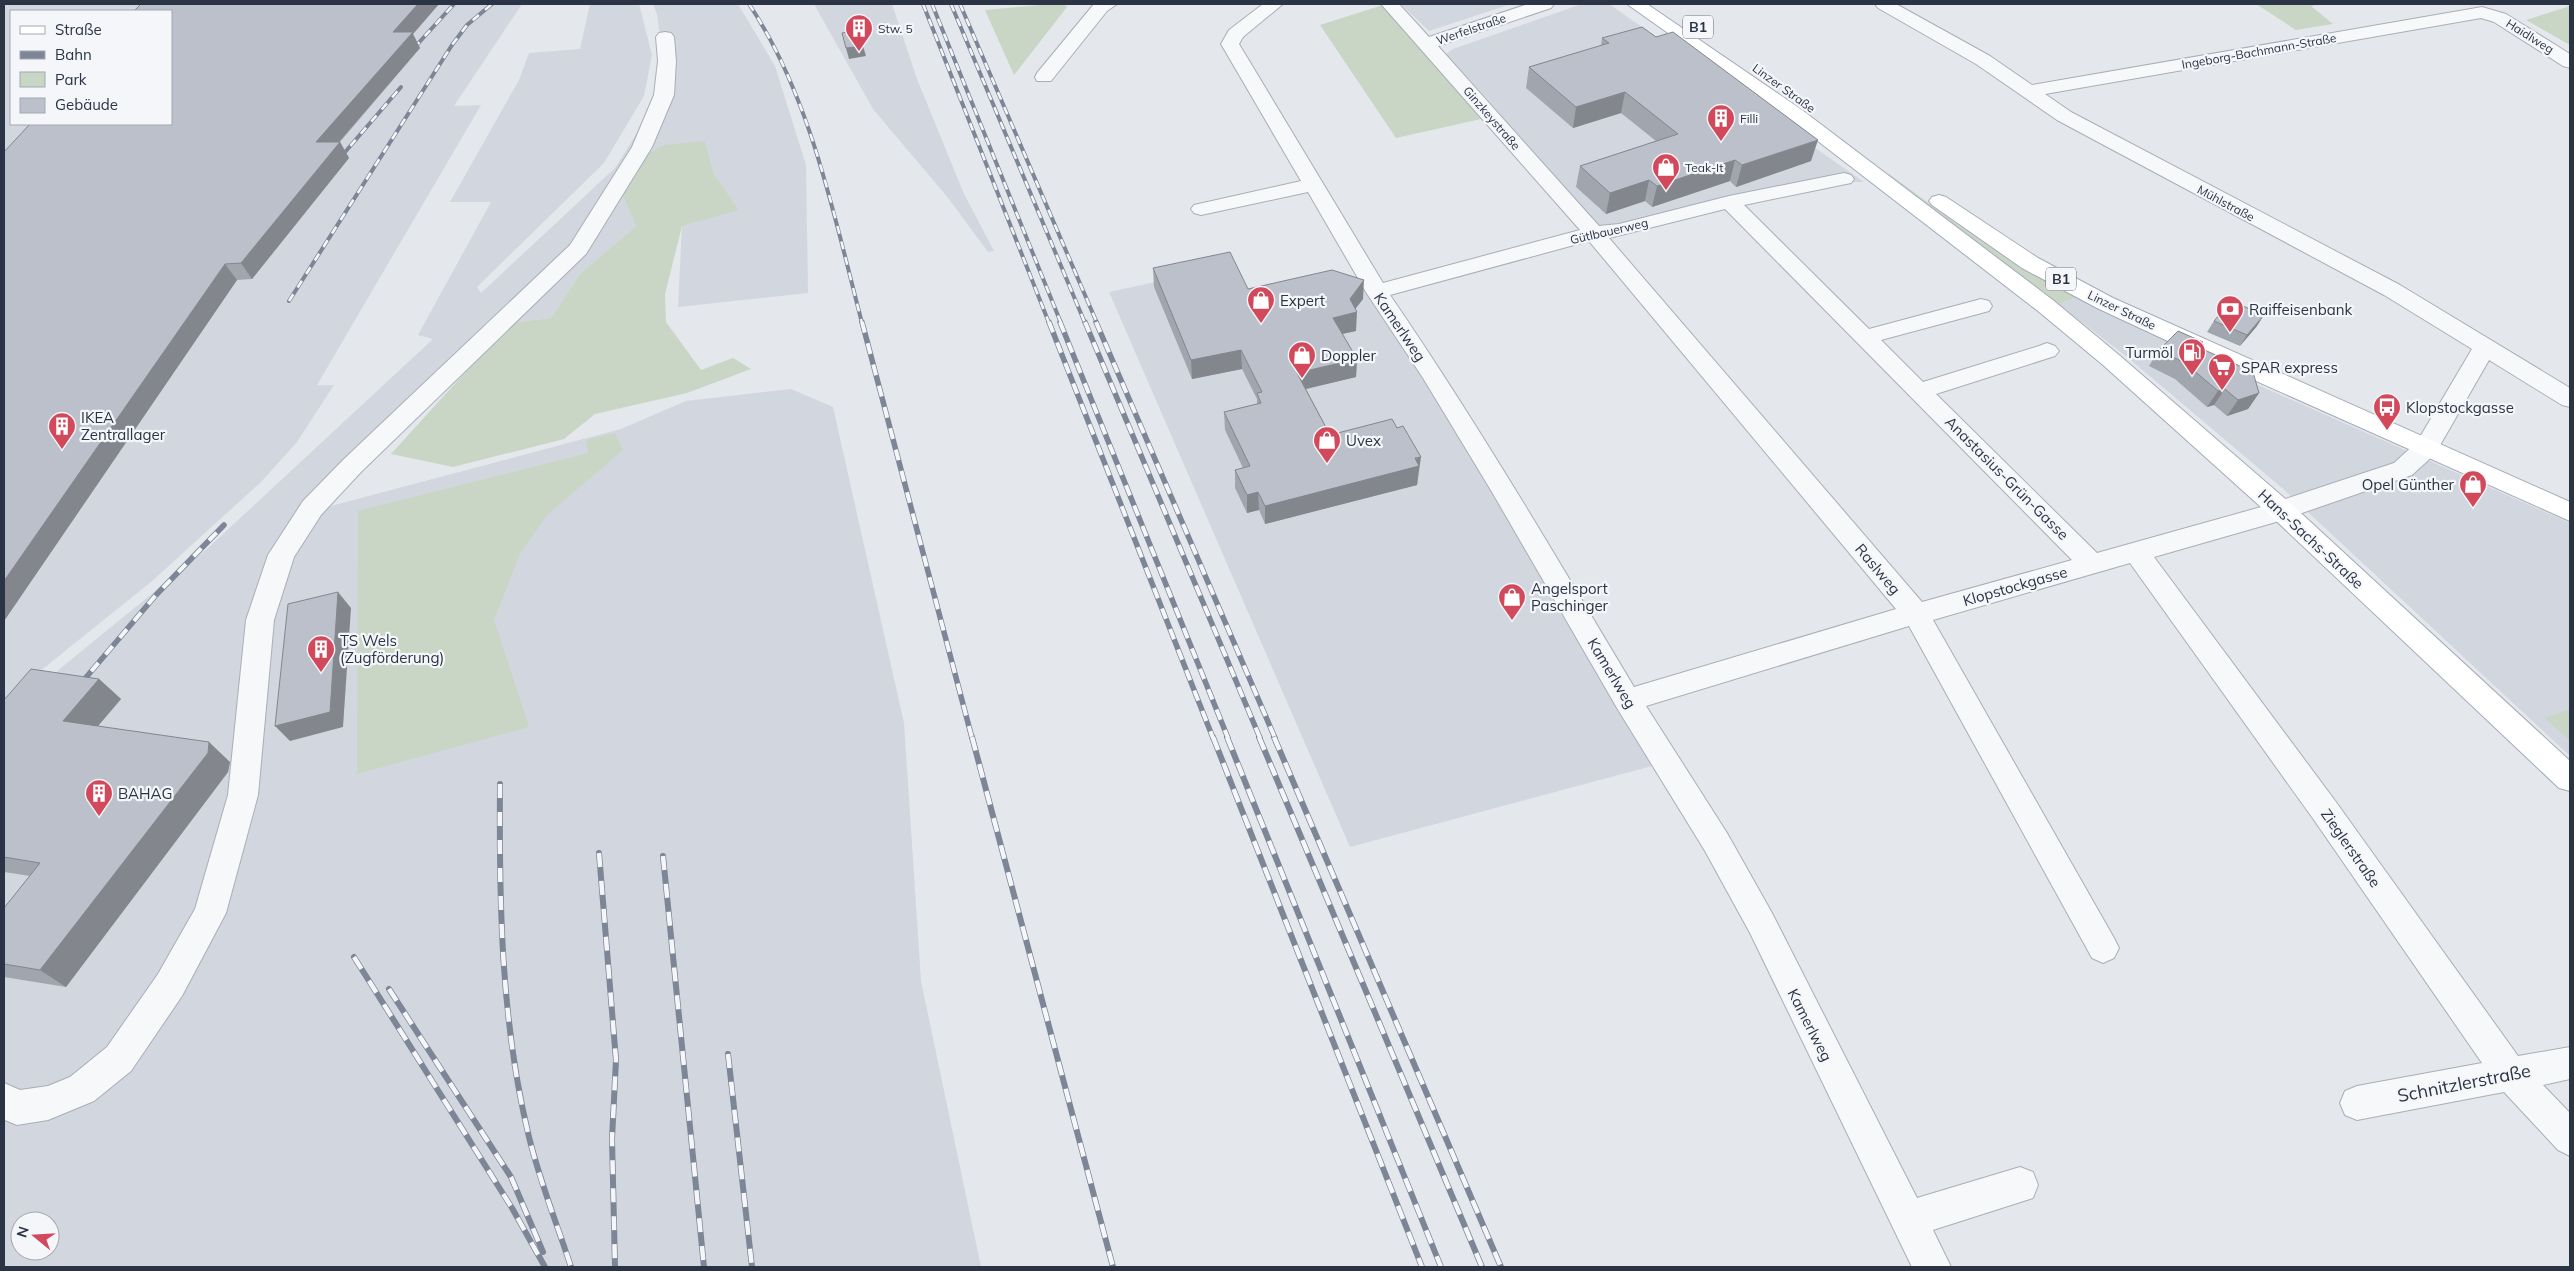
<svg xmlns="http://www.w3.org/2000/svg" width="2574" height="1271" font-family="Mulish,sans-serif">
<rect width="100%" height="100%" fill="#e4e7ec"/>
<g fill="#d2d6de" fill-rule="evenodd">
<path d="M 522,4 L 454,106 L 481,105 L 317,385 L 334,385 L 297,442 L 261,482 L 151,582 L 4,700 L 4,5 ZM 11,11 L 171,11 L 171,124 L 11,124 Z"/>
<path d="M 590,4 L 639,4 L 652,55 L 644,96 L 604,163 L 477,287 L 481,293 L 615,168 L 652,109 L 664,68 L 657,14 L 653,4 L 738,4 L 775,66 L 806,165 L 808,293 L 678,307 L 682,226 L 738,209 L 714,174 L 705,141 L 636,226 L 580,274 L 551,318 L 510,323 L 312,511 L 621,429 L 686,401 L 791,389 L 833,407 L 904,723 L 921,981 L 981,1267 L 4,1267 L 4,721 L 62,667 L 208,548 L 433,339 L 418,335 L 491,202 L 450,202 L 519,80 L 529,53 L 580,49 ZM 20,1221 L 50,1221 L 50,1251 L 20,1251 Z"/>
<path d="M 814,4 L 892,4 L 917,79 L 964,194 L 994,251 L 988,252 L 949,199 L 873,109 Z"/>
<path d="M 1401,4 L 1511,4 L 1429,31 Z"/>
<path d="M 1582,4 L 1609,4 L 1864,182 L 1842,182 L 1733,203 L 1603,238 L 1484,95 L 1446,54 L 1453,49 Z"/>
<path d="M 1220,268 L 1249,303 L 1362,279 L 1425,380 L 1656,765 L 1350,847 L 1109,292 Z"/>
<path d="M 2078,297 L 2240,377 L 2570,523 L 2570,756 L 2282,488 L 2126,356 L 2058,304 Z"/>
</g>
<g fill="#c9d6c5">
<path d="M 1051,4 L 1064,4 L 1067,7 L 1014,75 L 985,10 Z"/>
<path d="M 2256,4 L 2322,4 L 2311,6 L 2333,24 L 2296,30 Z"/>
<path d="M 1383,5 L 1481,119 L 1396,138 L 1320,25 Z"/>
<path d="M 2570,6 L 2570,45 L 2526,20 Z"/>
<path d="M 705,141 L 714,174 L 739,210 L 682,226 L 665,294 L 666,322 L 701,370 L 733,358 L 751,369 L 687,393 L 595,414 L 564,439 L 453,467 L 391,454 L 510,323 L 551,318 L 580,274 L 636,226 L 620,188 L 643,156 L 665,145 Z"/>
<path d="M 1889,174 L 1957,224 L 2078,297 L 2058,304 L 1886,176 Z"/>
<path d="M 615,433 L 623,450 L 547,515 L 520,554 L 494,620 L 529,727 L 357,774 L 358,511 L 588,453 L 586,440 Z"/>
<path d="M 2570,709 L 2570,741 L 2545,718 Z"/>
</g>
<g fill="none" stroke-linecap="round" stroke-linejoin="round">
<g stroke="#a9aeb7" stroke-width="2">
<g id="minor">
<path d="M 1094,4 L 1117,4 L 1107,11 L 1051,81 L 1037,81 L 1035,77 L 1037,73 Z"/>
<path d="M 1263,4 L 1283,4 L 1243,37 L 1239,44 L 1383,283 L 1580,230 L 1381,4 L 1399,4 L 1429,37 L 1528,4 L 1554,4 L 1551,8 L 1438,46 L 1599,226 L 1619,224 L 1729,196 L 1844,173 L 1851,175 L 1854,179 L 1851,183 L 1744,205 L 1869,329 L 1981,299 L 1989,301 L 1992,306 L 1989,311 L 1881,340 L 1923,382 L 2039,346 L 2047,343 L 2055,346 L 2059,351 L 2055,356 L 1936,394 L 2097,553 L 2261,507 L 2394,463 L 2417,442 L 2472,349 L 2384,295 L 2057,120 L 1976,64 L 1878,8 L 1875,4 L 1896,4 L 1990,56 L 2032,85 L 2482,7 L 2506,14 L 2570,54 L 2570,68 L 2563,66 L 2494,22 L 2481,18 L 2045,94 L 2071,112 L 2400,285 L 2570,388 L 2570,407 L 2562,405 L 2489,360 L 2435,454 L 2412,475 L 2276,522 L 2154,557 L 2336,802 L 2518,1056 L 2570,1047 L 2570,1079 L 2543,1085 L 2570,1113 L 2570,1156 L 2558,1150 L 2504,1092 L 2357,1120 L 2345,1115 L 2340,1103 L 2345,1091 L 2357,1086 L 2482,1063 L 2314,820 L 2130,563 L 1933,620 L 2114,938 L 2119,948 L 2114,958 L 2103,963 L 2092,958 L 1909,626 L 1646,706 L 1727,833 L 1772,913 L 1917,1198 L 2020,1167 L 2033,1172 L 2038,1185 L 2033,1198 L 1933,1230 L 1951,1267 L 1912,1267 L 1750,933 L 1705,851 L 1617,708 L 1492,492 L 1423,378 L 1366,292 L 1308,192 L 1201,215 L 1194,213 L 1191,209 L 1194,205 L 1301,181 L 1221,44 L 1229,30 ZM 1725,209 L 2072,560 L 1922,602 L 1609,238 ZM 1589,241 L 1896,609 L 1634,687 C 1555,555 1477,422 1390,295 Z"/>
<path d="M 665,32 L 671,33 L 674,37 L 676,61 L 674,95 L 652,147 L 586,254 L 361,472 L 321,515 L 294,557 L 274,620 L 258,795 L 226,913 L 182,996 L 131,1071 L 94,1101 L 48,1120 L 17,1125 L 5,1120 L 4,1083 L 20,1090 L 48,1086 L 70,1077 L 107,1047 L 158,974 L 195,909 L 228,795 L 246,620 L 268,555 L 303,501 L 343,460 L 570,245 L 632,147 L 654,95 L 658,61 L 656,37 L 659,33 Z"/>
</g>
</g>
<g stroke="#a3abb8" stroke-width="2">
<g id="major">
<path d="M 1627,4 L 1647,4 L 1802,110 L 2054,301 L 2119,355 L 2290,503 L 2570,761 L 2570,791 L 2559,788 L 2272,517 L 2103,365 L 2038,311 L 1788,118 Z"/>
<path d="M 1939,195 L 1946,197 L 2038,258 L 2113,298 L 2570,502 L 2570,521 L 2200,356 L 2097,308 L 2022,268 L 1932,205 L 1929,201 L 1932,197 Z"/>
</g>
</g>
<use href="#minor" fill="#f7f8fa" fill-rule="evenodd"/>
<use href="#major" fill="#fff" fill-rule="evenodd"/>
<g stroke="#7d8696" stroke-width="4">
<g id="rail-far2">
<path d="M 749,4 C 811,97 834,216 862,323"/>
<path d="M 923,4 L 1049,323"/>
<path d="M 932,4 L 1061,323"/>
<path d="M 951,4 L 1085,323"/>
<path d="M 960,4 L 1097,323"/>
<path d="M 414,48 L 454,4"/>
<path d="M 340,158 L 401,87"/>
<path d="M 289,301 L 452,45 L 467,25 L 492,4"/>
</g>
</g>
<g stroke="#7d8696" stroke-width="5.5">
<g id="rail-far1">
<path d="M 862,322 L 972,738"/>
<path d="M 1049,322 L 1213,738"/>
<path d="M 1060,322 L 1228,738"/>
<path d="M 1085,322 L 1260,738"/>
<path d="M 1096,322 L 1275,738"/>
<path d="M 77,688 L 156,595 L 224,525"/>
</g>
</g>
<g stroke="#7d8696" stroke-width="6">
<g id="rail">
<path d="M 972,737 L 1113,1267"/>
<path d="M 1213,737 L 1422,1267"/>
<path d="M 1227,737 L 1441,1267"/>
<path d="M 1259,737 L 1482,1267"/>
<path d="M 1274,737 L 1501,1267"/>
<path d="M 500,784 C 499,903 501,1022 529,1137 C 540,1182 557,1224 571,1267"/>
<path d="M 599,853 L 616,1060 L 612,1139 L 615,1267"/>
<path d="M 663,856 L 704,1267"/>
<path d="M 354,957 L 512,1208 L 545,1267"/>
<path d="M 389,989 L 511,1177 L 543,1252"/>
<path d="M 728,1054 L 752,1267"/>
</g>
</g>
<use href="#rail-far2" stroke="#f4f6f9" stroke-width="2.5" stroke-dasharray="8" stroke-linecap="butt"/>
<use href="#rail-far1" stroke="#f4f6f9" stroke-width="4" stroke-dasharray="11" stroke-linecap="butt"/>
<use href="#rail" stroke="#f4f6f9" stroke-width="4.5" stroke-dasharray="14" stroke-linecap="butt"/>
</g>
<g fill="#a1a5ae">
<path d="M 141,4 L 439,4 L 413,34 L 420,48 L 340,142 L 349,158 L 252,279 L 237,280 L 4,621 Z"/>
<path d="M 1602,38 L 1811,161 L 1736,187 L 1730,181 L 1652,207 L 1645,201 L 1606,214 L 1576,187 L 1580,166 L 1656,141 L 1621,113 L 1573,128 L 1526,88 L 1529,67 L 1601,46 Z"/>
<path d="M 1153,268 L 1248,289 L 1363,299 L 1355,309 L 1356,331 L 1342,334 L 1357,359 L 1356,377 L 1306,389 L 1330,435 L 1419,475 L 1418,475 L 1417,485 L 1265,524 L 1259,510 L 1247,513 L 1235,488 L 1235,470 L 1243,468 L 1225,430 L 1224,412 L 1257,404 L 1257,399 L 1242,369 L 1192,379 L 1154,287 Z"/>
<path d="M 2214,321 L 2257,326 L 2240,346 L 2207,332 Z"/>
<path d="M 2199,348 L 2259,393 L 2248,409 L 2227,416 L 2214,405 L 2207,407 L 2175,379 L 2149,366 L 2159,350 Z"/>
<path d="M 99,679 L 121,699 L 98,726 L 230,762 L 228,772 L 66,987 L 4,977 L 4,908 L 30,876 L 4,872 L 4,700 Z"/>
</g>
<g fill="#83868d">
<path d="M 418,4 L 439,4 L 413,34 L 420,48 L 325,158 L 316,142 L 393,32 Z"/>
<path d="M 863,46 L 866,56 L 849,59 L 846,48 Z"/>
<path d="M 1625,92 L 1621,113 L 1573,128 L 1576,107 Z"/>
<path d="M 1818,140 L 1811,161 L 1736,187 L 1742,165 Z"/>
<path d="M 340,142 L 349,158 L 252,279 L 241,263 Z"/>
<path d="M 1735,160 L 1730,181 L 1652,207 L 1657,186 Z"/>
<path d="M 1649,180 L 1645,201 L 1606,214 L 1610,193 Z"/>
<path d="M 225,264 L 237,280 L 4,621 L 4,581 Z"/>
<path d="M 1364,280 L 1363,299 L 1352,313 L 1357,312 L 1356,331 L 1332,336 L 1333,318 Z"/>
<path d="M 2264,315 L 2257,326 L 2240,346 L 2247,335 Z"/>
<path d="M 1241,350 L 1242,369 L 1192,379 L 1191,360 Z"/>
<path d="M 1357,359 L 1356,377 L 1297,391 L 1297,373 Z"/>
<path d="M 2225,389 L 2214,405 L 2207,407 L 2218,391 Z"/>
<path d="M 2259,393 L 2248,409 L 2227,416 L 2238,400 Z"/>
<path d="M 1421,457 L 1417,485 L 1265,524 L 1265,506 Z"/>
<path d="M 1258,492 L 1259,510 L 1247,513 L 1247,495 Z"/>
<path d="M 338,592 L 351,608 L 343,727 L 290,741 L 275,726 Z"/>
<path d="M 99,679 L 121,699 L 86,740 L 63,721 Z"/>
<path d="M 209,742 L 230,762 L 228,772 L 66,987 L 40,970 Z"/>
</g>
<g fill="#bbc0ca" stroke="#83868d">
<path d="M 141,4 L 418,4 L 393,32 L 413,32 L 316,142 L 340,142 L 241,263 L 225,264 L 4,581 L 4,152 L 30,124 L 171,124 L 171,11 L 134,11 Z"/>
<path d="M 1642,27 L 1656,37 L 1673,32 L 1818,140 L 1742,165 L 1735,160 L 1657,186 L 1649,180 L 1610,193 L 1580,166 L 1678,134 L 1625,92 L 1576,107 L 1529,67 L 1609,43 L 1602,38 Z"/>
<path d="M 859,30 L 863,46 L 846,48 L 842,33 Z"/>
<path d="M 1230,252 L 1248,289 L 1332,270 L 1364,280 L 1350,299 L 1357,312 L 1333,318 L 1357,359 L 1297,373 L 1330,435 L 1392,419 L 1397,428 L 1403,426 L 1421,457 L 1415,458 L 1419,466 L 1265,506 L 1258,492 L 1247,495 L 1235,470 L 1250,466 L 1224,412 L 1261,403 L 1257,393 L 1262,392 L 1241,350 L 1191,360 L 1153,268 Z"/>
<path d="M 2231,301 L 2264,315 L 2247,335 L 2214,321 Z"/>
<path d="M 2178,331 L 2203,342 L 2198,347 L 2253,372 L 2259,393 L 2238,400 L 2225,389 L 2218,391 L 2185,363 L 2159,350 Z"/>
<path d="M 338,592 L 330,712 L 275,726 L 288,604 Z"/>
<path d="M 31,669 L 99,679 L 63,721 L 209,742 L 208,753 L 40,970 L 4,964 L 4,908 L 40,863 L 4,857 L 4,700 Z"/>
</g>
<defs>
<g id="building-pin" transform="scale(1.4375)"><path d="M0 17L-7.5 6A9.5 9.5 0 1 1 7.5 6Z" fill="#d1495b" stroke="#f4f6f9"/><path d="M-4-6H4V6H1V3H-1V6H-4ZM-2.5-4.3h1.7v1.8h-1.7ZM.8-4.3h1.7v1.8H.8ZM-2.5-1h1.7V.8h-1.7ZM.8-1h1.7V.8H.8Z" fill="#fff"/></g>
<g id="shop-pin" transform="scale(1.4375)"><path d="M0 17L-7.5 6A9.5 9.5 0 1 1 7.5 6Z" fill="#d1495b" stroke="#f4f6f9"/><path d="M-5-2.5h2.3a2.7 3.5 0 0 1 5.4 0H5L5.5 6h-11ZM-1.5-2.5h3a1.5 2.3 0 0 0-3 0Z" fill="#fff"/></g>
<g id="bank-pin" transform="scale(1.4375)"><path d="M0 17L-7.5 6A9.5 9.5 0 1 1 7.5 6Z" fill="#d1495b" stroke="#f4f6f9"/><path d="M-6-4H6V4H-6ZM0-2.3a2.3 2.3 0 1 0 0 4.6a2.3 2.3 0 1 0 0-4.6Z" fill="#fff"/></g>
<g id="fuel-pin" transform="scale(1.4375)"><path d="M0 17L-7.5 6A9.5 9.5 0 1 1 7.5 6Z" fill="#d1495b" stroke="#f4f6f9"/><path d="M-5.5-6h7V0h2V4h1.3V-2.5L3-4.5l.8-.8L6-3V5H2.5V1h-1V6h-7ZM-4.2-4.7v3.2H.2V-4.7Z" fill="#fff"/></g>
<g id="supermarket-pin" transform="scale(1.4375)"><path d="M0 17L-7.5 6A9.5 9.5 0 1 1 7.5 6Z" fill="#d1495b" stroke="#f4f6f9"/><path d="M-6-5.5h2.5l.6 2H6L4.5 2H-2.5L-4.4-4H-6ZM-1.5 3.2a1.3 1.3 0 1 0 .1 0ZM3 3.2a1.3 1.3 0 1 0 .1 0Z" fill="#fff"/></g>
<g id="bus-pin" transform="scale(1.4375)"><path d="M0 17L-7.5 6A9.5 9.5 0 1 1 7.5 6Z" fill="#d1495b" stroke="#f4f6f9"/><path d="M-5-6H5V4H4V6H2V4H-2V6H-4V4H-5ZM-3.5-4V0h7V-4ZM-3.5 1.2v1.5H-2V1.2ZM2 1.2v1.5H3.5V1.2Z" fill="#fff"/></g>
</defs>
<g fill-rule="evenodd">
<use href="#building-pin" x="859" y="28"/>
<use href="#building-pin" x="1721" y="118"/>
<use href="#shop-pin" x="1666" y="167"/>
<use href="#shop-pin" x="1261" y="300"/>
<use href="#bank-pin" x="2230" y="309"/>
<use href="#fuel-pin" x="2192" y="352"/>
<use href="#shop-pin" x="1302" y="355"/>
<use href="#supermarket-pin" x="2222" y="367"/>
<use href="#bus-pin" x="2387" y="407"/>
<use href="#building-pin" x="62" y="426"/>
<use href="#shop-pin" x="1327" y="440"/>
<use href="#shop-pin" x="2473" y="484"/>
<use href="#shop-pin" x="1512" y="597"/>
<use href="#building-pin" x="321" y="649"/>
<use href="#building-pin" x="99" y="793"/>
</g>
<g text-anchor="middle" dominant-baseline="central" stroke-width="4.5" stroke-linejoin="round" paint-order="stroke">
<g font-size="12" fill="#2b3445" stroke="#f4f6f9" text-anchor="start">
<text x="878" y="28">Stw. 5</text>
<text x="1740" y="118">Filli</text>
<text x="1685" y="167">Teak-It</text>
</g>
<g font-size="12" fill="#2b3445" stroke="#f4f6f9">
<text transform="translate(1471 29) rotate(-19)">Werfelstraße</text>
<text transform="translate(2530 36) rotate(32)">Haidlweg</text>
<text transform="translate(2259 51) rotate(-10)">Ingeborg-Bachmann-Straße</text>
<text transform="translate(1784 88) rotate(36)">Linzer Straße</text>
<text transform="translate(1492 118) rotate(49)">Ginzkeystraße</text>
<text transform="translate(2226 203) rotate(28)">Mühlstraße</text>
<text transform="translate(1609 231) rotate(-13)">Gütlbauerweg</text>
<text transform="translate(2122 310) rotate(26)">Linzer Straße</text>
</g>
<g fill="#f4f6f9" stroke="#676e7b" stroke-width="1">
<rect x="1683" y="15.5" width="30" height="23" rx="4"/>
<rect x="2046" y="267.5" width="30" height="23" rx="4"/>
</g>
<g font-size="14" font-weight="bold" fill="#2b3445">
<text x="1698" y="27">B1</text>
<text x="2061" y="279">B1</text>
</g>
<g font-size="15" fill="#2b3445" stroke="#f4f6f9" text-anchor="start">
<text x="1280" y="300">Expert</text>
<text x="2249" y="309">Raiffeisenbank</text>
<text x="2173" y="352" text-anchor="end">Turmöl</text>
<text x="1321" y="355">Doppler</text>
<text x="2241" y="367">SPAR express</text>
<text x="2406" y="407">Klopstockgasse</text>
<text x="81" y="417">IKEA<tspan x="81" dy="17">Zentrallager</tspan></text>
<text x="1346" y="440">Uvex</text>
<text x="2454" y="484" text-anchor="end">Opel Günther</text>
<text x="1531" y="588">Angelsport<tspan x="1531" dy="17">Paschinger</tspan></text>
<text x="340" y="640">TS Wels<tspan x="340" dy="17">(Zugförderung)</tspan></text>
<text x="118" y="793">BAHAG</text>
</g>
<g font-size="15" fill="#2b3445" stroke="#f4f6f9">
<text transform="translate(1400 327) rotate(56)">Kamerlweg</text>
<text transform="translate(2007 478) rotate(45)">Anastasius-Grün-Gasse</text>
<text transform="translate(2311 539) rotate(43)">Hans-Sachs-Straße</text>
<text transform="translate(1878 569) rotate(50)">Raslweg</text>
<text transform="translate(2015 586) rotate(-16)">Klopstockgasse</text>
<text transform="translate(1612 673) rotate(59)">Kamerlweg</text>
<text transform="translate(2351 848) rotate(55)">Zieglerstraße</text>
<text transform="translate(1810 1025) rotate(63)">Kamerlweg</text>
</g>
<g font-size="18" fill="#2b3445" stroke="#f4f6f9">
<text transform="translate(2464 1083) rotate(-11)">Schnitzlerstraße</text>
</g>
</g>
<rect width="2574" height="1271" fill="none" stroke="#2b3445" stroke-width="10"/>
<rect x="10" y="10" width="162" height="115" fill="#f4f6f9" stroke="#a4a8b1"/>
<rect x="20" y="26" width="25" height="8" fill="#ffffff" stroke="#a4a8b1"/>
<text x="55" y="35" font-size="15" fill="#2b3445">Straße</text>
<rect x="20" y="51" width="25" height="8" fill="#7d8696" stroke="#a4a8b1"/>
<text x="55" y="60" font-size="15" fill="#2b3445">Bahn</text>
<rect x="20" y="72" width="25" height="15" fill="#c9d6c5" stroke="#a4a8b1"/>
<text x="55" y="85" font-size="15" fill="#2b3445">Park</text>
<rect x="20" y="98" width="25" height="15" fill="#bbc0ca" stroke="#a4a8b1"/>
<text x="55" y="110" font-size="15" fill="#2b3445">Gebäude</text>
<g transform="translate(35 1236) rotate(288)"><circle r="24" fill="#f4f6f9" stroke="#a4a8b1"/>
<path d="M0-4L9 19L0 12L-9 19Z" fill="#d1495b"/>
<text y="-8" font-size="14" font-weight="bold" text-anchor="middle" fill="#2b3445">N</text>
</g>
</svg>
